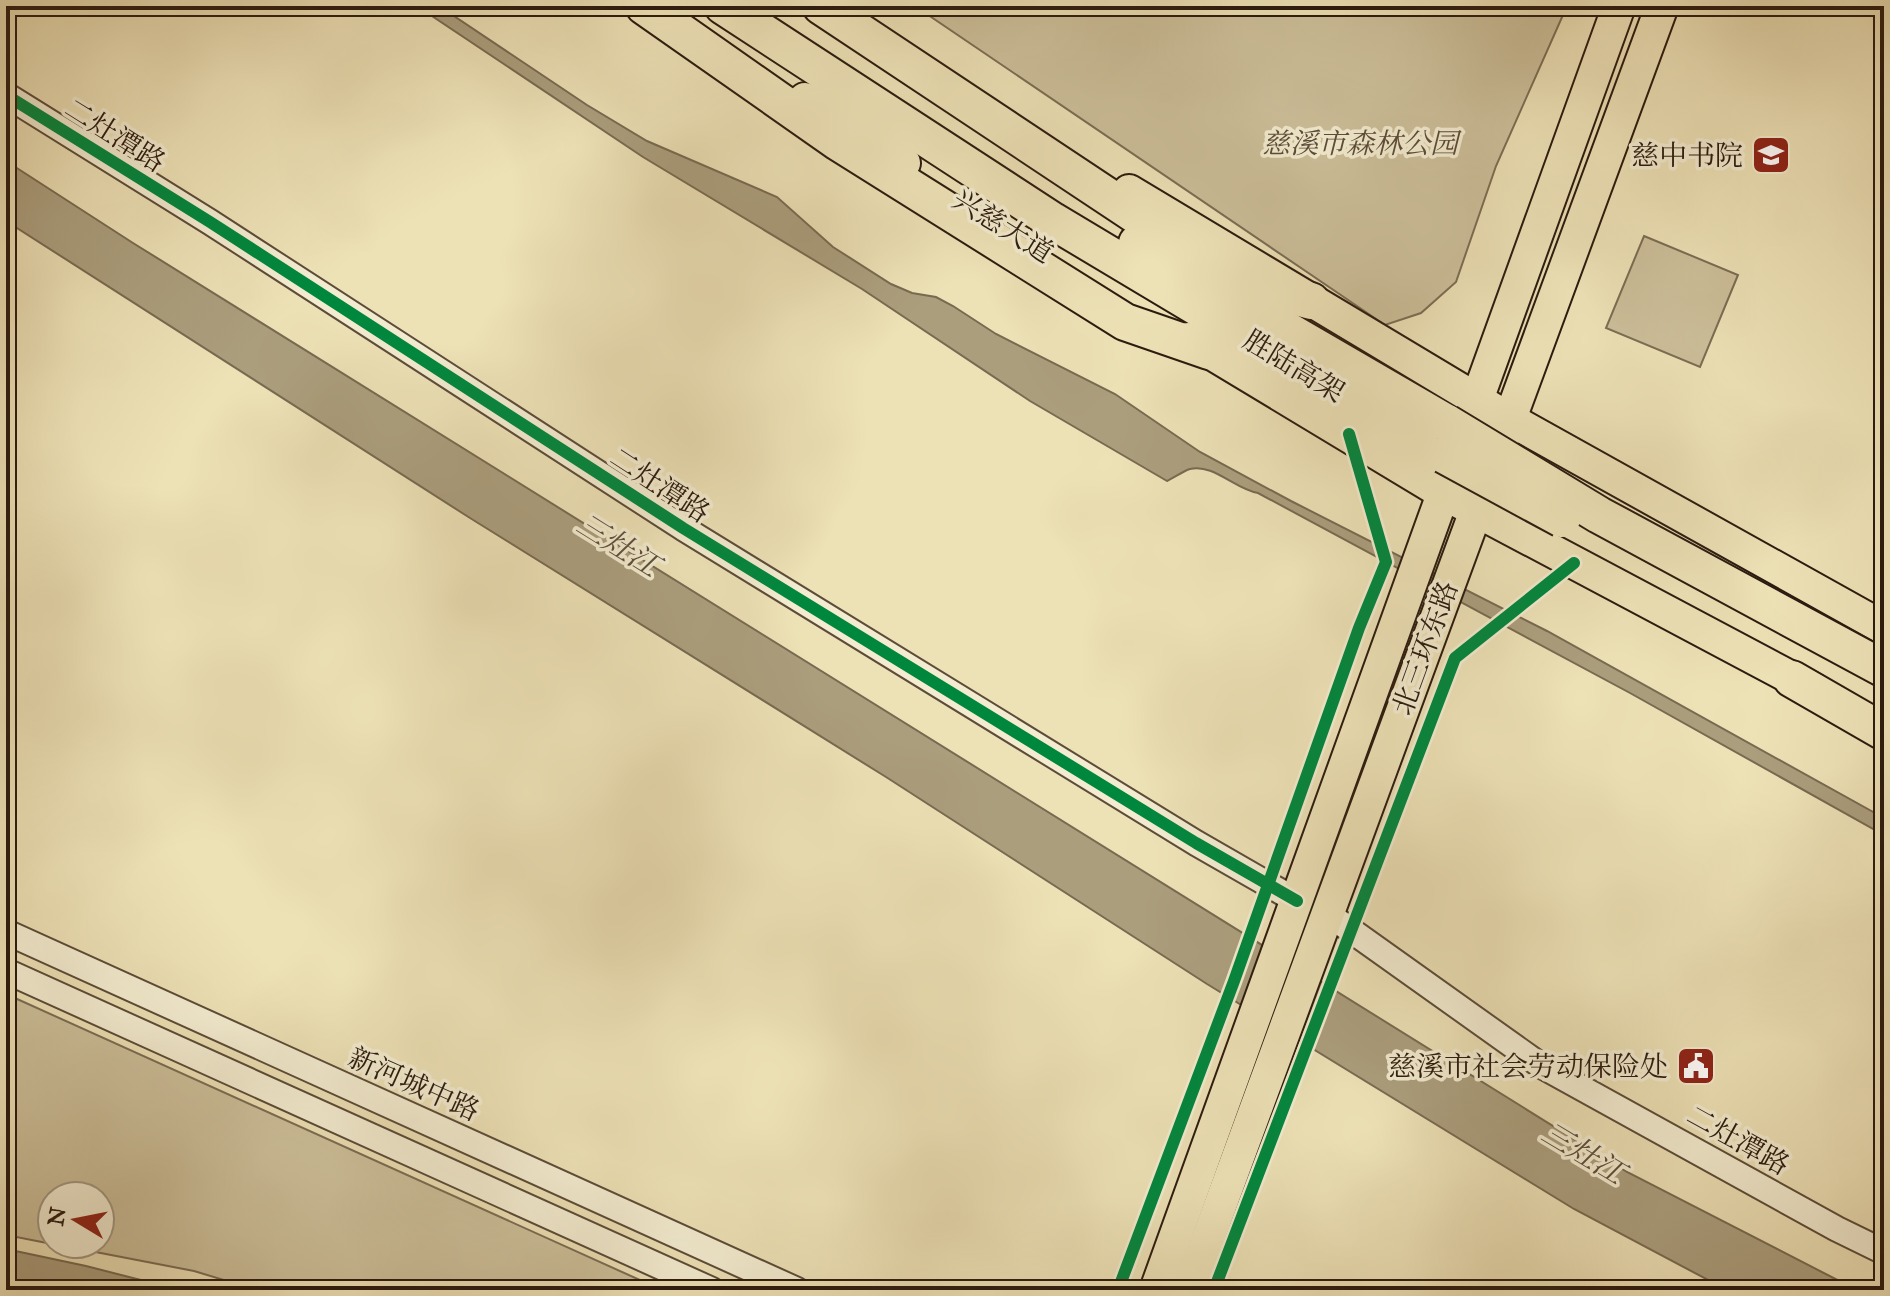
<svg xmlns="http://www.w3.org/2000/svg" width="1890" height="1296" font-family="'IM FELL Great Primer','Noto Serif SC',serif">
<rect width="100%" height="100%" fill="#ede1b6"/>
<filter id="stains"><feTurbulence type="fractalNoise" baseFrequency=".0025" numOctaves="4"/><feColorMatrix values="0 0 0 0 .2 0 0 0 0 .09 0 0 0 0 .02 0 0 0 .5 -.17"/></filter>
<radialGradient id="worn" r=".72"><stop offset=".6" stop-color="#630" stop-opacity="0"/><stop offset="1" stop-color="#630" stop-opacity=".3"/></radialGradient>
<g fill="#ccbf9a" stroke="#7c6d54" stroke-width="2">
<path d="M 915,6 L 1567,6 L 1496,166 L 1456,282 L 1421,313 L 1385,325 Z"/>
<path d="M 1644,236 L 1738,275 L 1700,367 L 1606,328 Z"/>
<path d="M 6,994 L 662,1290 L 257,1290 L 194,1271 L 54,1244 L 100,1244 L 100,1196 L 52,1196 L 52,1244 L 6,1235 Z"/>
</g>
<g fill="#ab9e7d" stroke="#786a51" stroke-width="2">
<path d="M 417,6 L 439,6 L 587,105 L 647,141 L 777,197 L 833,247 L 891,284 L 912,293 L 936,297 L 953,306 L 996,334 L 1115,394 L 1200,452 L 1291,501 L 1547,631 L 1884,818 L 1884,835 L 1630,693 L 1258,493 C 1236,490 1213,463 1190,469 C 1183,471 1174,478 1167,481 L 1030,401 L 862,289 L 643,157 Z"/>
<path d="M 6,161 L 133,243 L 1627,1172 L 1857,1290 L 1727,1290 L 1574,1209 L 1207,984 L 886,777 L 470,518 L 6,221 Z"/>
<path d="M 6,1249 L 86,1266 L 180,1290 L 6,1290 Z"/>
</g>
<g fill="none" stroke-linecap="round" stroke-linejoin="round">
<g stroke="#5c4c39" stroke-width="28">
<g id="minor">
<path d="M 6,95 L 210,222 L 683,528 L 1196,843 L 1297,901"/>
<path d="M 1328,914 L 1540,1065 L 1837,1229 L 1884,1252"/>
<path d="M 6,932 L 797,1290"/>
<path d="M 6,971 L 712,1290"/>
</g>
</g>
<g stroke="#2b1b0f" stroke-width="36">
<g id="major">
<path d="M 805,99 L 904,163"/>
<path d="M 1129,191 L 1509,419 L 1884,628"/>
<path d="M 1188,339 L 1445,494 L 1814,690"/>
<path d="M 1156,1290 L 1619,6"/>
<path d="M 1189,1290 L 1662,6"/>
</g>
</g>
<g stroke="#2b1b0f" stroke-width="40">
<g id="highway">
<path d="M 644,6 L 838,142 L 1125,322 L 1209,351"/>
<path d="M 723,6 L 1053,221 L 1444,455"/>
<path d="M 821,6 L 1232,279 L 1311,301"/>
<path d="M 1137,243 L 1447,423"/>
<path d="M 1792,679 L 1884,732"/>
</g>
</g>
<use href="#minor" stroke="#f3ecd0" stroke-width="24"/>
<use href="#major" stroke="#ede1b6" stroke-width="32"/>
<use href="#highway" stroke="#ede1b6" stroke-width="36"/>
<g stroke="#2b1b0f" stroke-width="40" stroke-linecap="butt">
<g id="highway-bridge">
<path d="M 1447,423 L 1599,515 L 1884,669"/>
<path d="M 1444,455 L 1562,519"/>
</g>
</g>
<use href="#highway-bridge" stroke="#ede1b6" stroke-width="36"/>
<g stroke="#f3ecd0" stroke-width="17">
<g id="cycleway">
<path d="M 6,95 L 210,222 L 683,528 L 1196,843 L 1297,901"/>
<path d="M 1118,1290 L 1234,981 L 1359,628 L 1386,562 L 1349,434"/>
<path d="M 1214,1290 L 1455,658 L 1574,563"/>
</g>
</g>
<use href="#cycleway" stroke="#00873e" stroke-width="12"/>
</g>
<defs>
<g id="school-square" transform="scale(2)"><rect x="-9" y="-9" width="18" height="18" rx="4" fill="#8f2418" stroke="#f3ecd0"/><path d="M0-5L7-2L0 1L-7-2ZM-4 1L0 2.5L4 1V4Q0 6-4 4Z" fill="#fff"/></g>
<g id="civic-square" transform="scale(2)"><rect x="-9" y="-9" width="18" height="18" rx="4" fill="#8f2418" stroke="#f3ecd0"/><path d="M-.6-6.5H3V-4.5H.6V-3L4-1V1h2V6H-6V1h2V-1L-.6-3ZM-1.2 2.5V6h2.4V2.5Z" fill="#fff"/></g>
</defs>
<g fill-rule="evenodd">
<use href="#school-square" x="1771" y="155"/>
<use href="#civic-square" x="1696" y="1066"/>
</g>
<g text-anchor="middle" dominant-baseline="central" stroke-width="7" stroke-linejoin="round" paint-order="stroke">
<g font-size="28" fill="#2b1b0f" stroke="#f3ecd0">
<text transform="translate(115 135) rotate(32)">二灶潭路</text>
<text transform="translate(1003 226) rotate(32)">兴慈大道</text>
<text transform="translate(1294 366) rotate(31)">胜陆高架</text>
<text transform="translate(660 485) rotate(33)">二灶潭路</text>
<text transform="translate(1425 648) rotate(-70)">北三环东路</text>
<text transform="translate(414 1084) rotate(24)">新河城中路</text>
<text transform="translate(1738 1140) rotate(29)">二灶潭路</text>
</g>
<g font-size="28" font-style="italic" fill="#5b4c39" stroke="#f3ecd0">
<text x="1360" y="143">慈溪市森林公园</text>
</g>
<g font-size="28" fill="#2b1b0f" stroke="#f3ecd0" text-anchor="end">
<text x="1743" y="155">慈中书院</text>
<text x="1668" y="1066">慈溪市社会劳动保险处</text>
</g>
<g font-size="30" font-style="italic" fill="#5e4f3b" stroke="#f3ecd0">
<text transform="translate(618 545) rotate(32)">三灶江</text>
<text transform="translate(1583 1153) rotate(31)">三灶江</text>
</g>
</g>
<rect width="1890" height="1296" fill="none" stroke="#ede1b6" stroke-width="32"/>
<rect x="8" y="8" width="1874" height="1280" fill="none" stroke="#2b1b0f" stroke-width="4"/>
<rect x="16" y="16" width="1858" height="1264" fill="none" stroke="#2b1b0f" stroke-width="2"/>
<g transform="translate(76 1220) rotate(280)"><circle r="38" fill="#f3ecd0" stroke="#a39883" stroke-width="2"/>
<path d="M0-6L14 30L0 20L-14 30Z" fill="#8f2418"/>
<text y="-12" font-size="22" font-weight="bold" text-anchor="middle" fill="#2b1b0f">N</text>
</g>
<rect width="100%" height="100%" filter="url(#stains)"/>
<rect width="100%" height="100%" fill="url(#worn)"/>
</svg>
